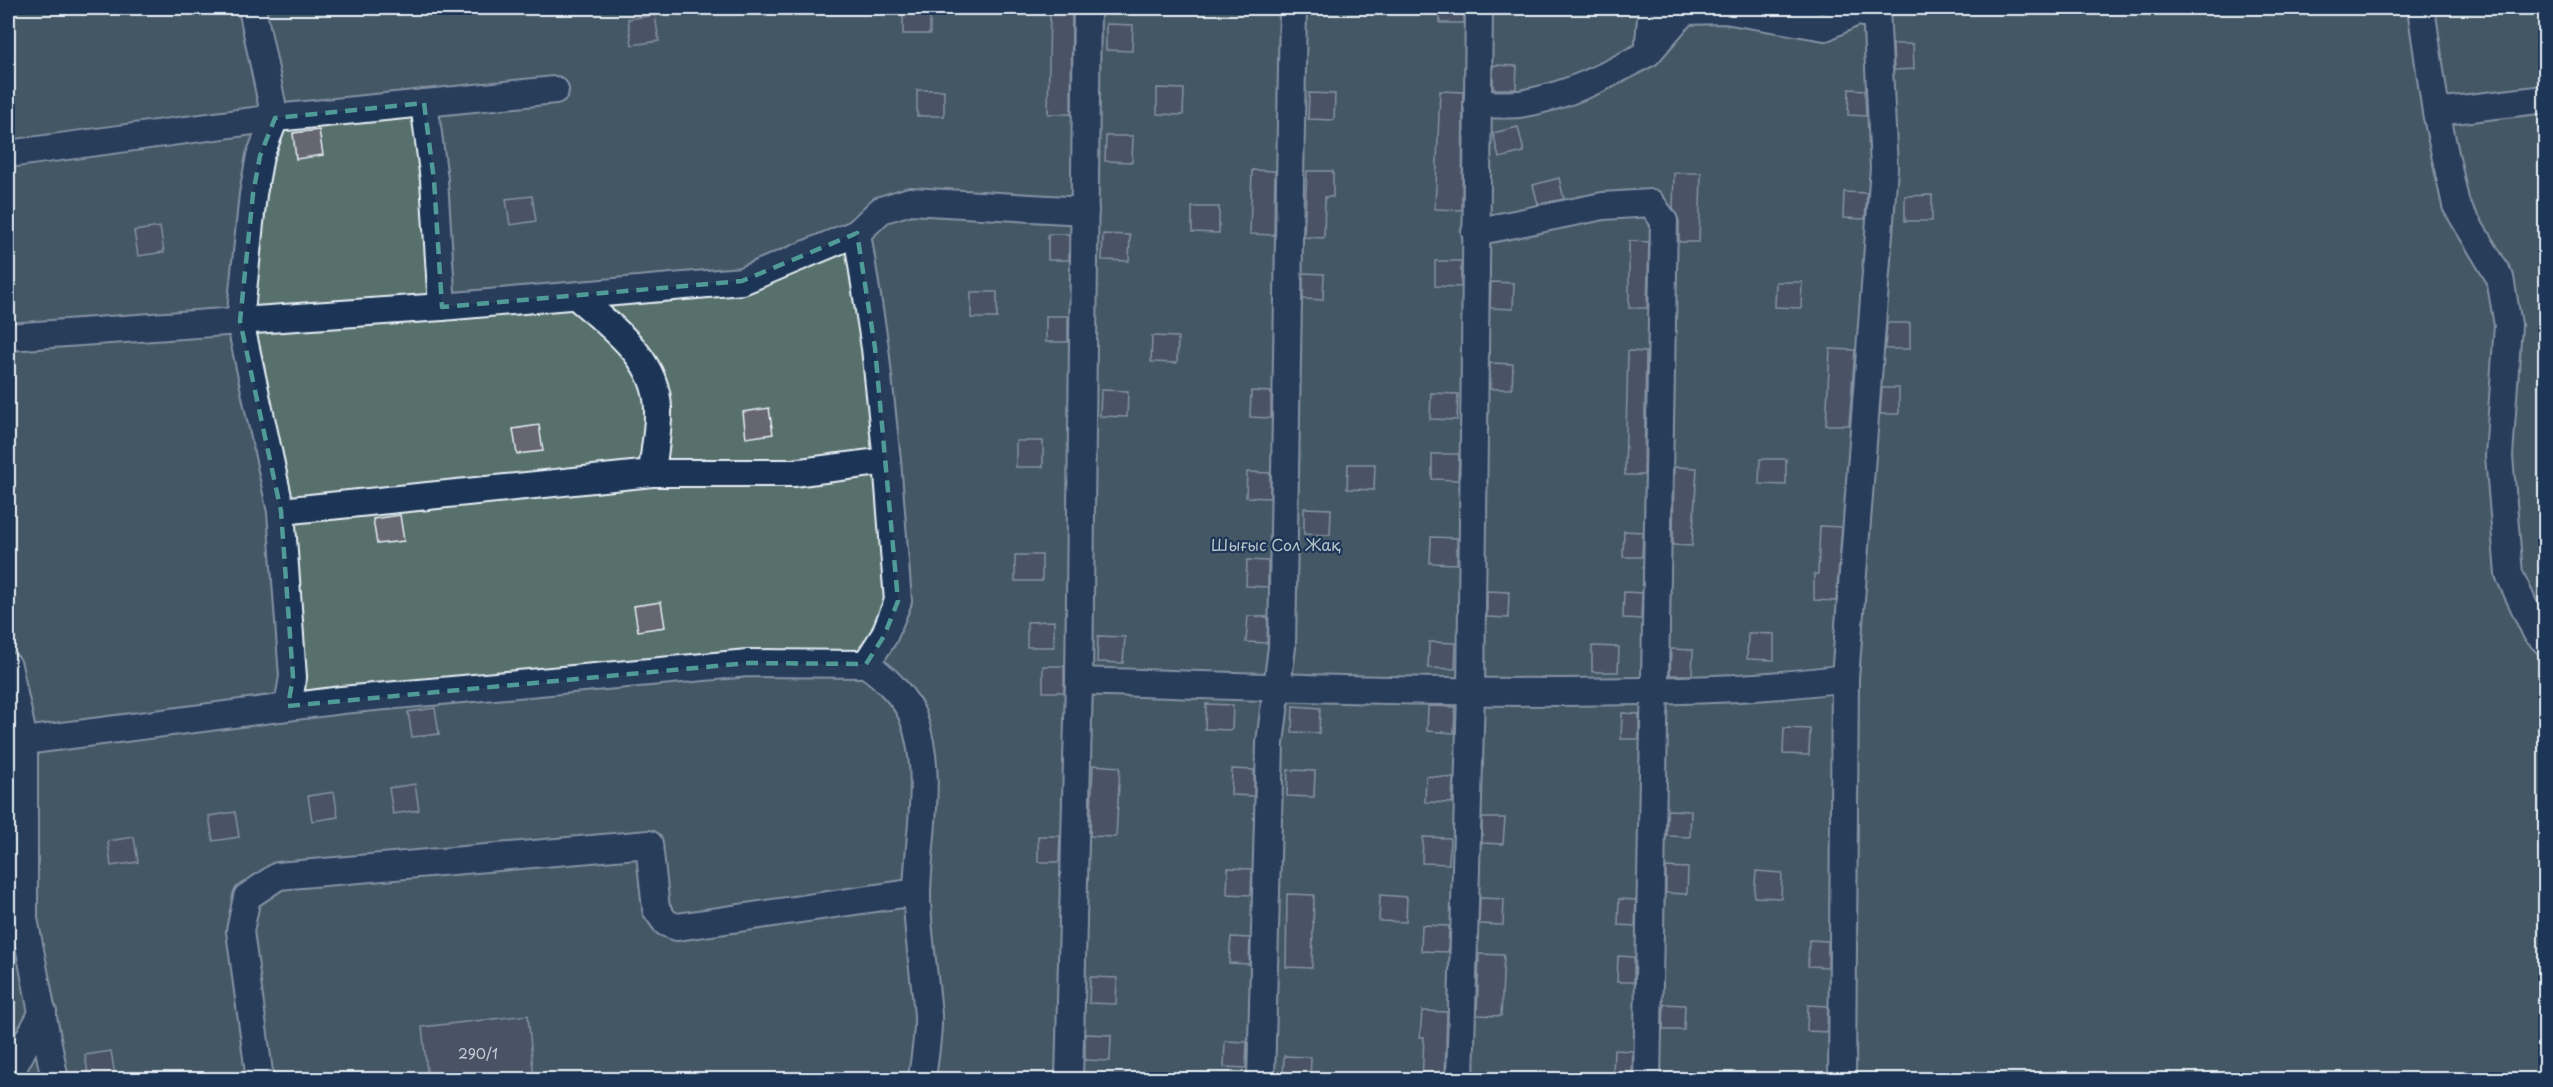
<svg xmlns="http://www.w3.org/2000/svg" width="2553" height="1087" font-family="'Playpen Sans',sans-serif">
<rect width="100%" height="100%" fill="#33445e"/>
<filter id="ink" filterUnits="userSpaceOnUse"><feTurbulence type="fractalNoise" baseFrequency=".0167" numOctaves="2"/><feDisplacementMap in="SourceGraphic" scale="12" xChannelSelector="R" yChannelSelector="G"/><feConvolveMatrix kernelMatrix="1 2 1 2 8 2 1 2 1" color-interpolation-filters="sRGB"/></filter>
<g filter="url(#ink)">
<rect fill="#58706c" stroke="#a0b0b2" stroke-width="1.5" x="8" y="8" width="2537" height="1071"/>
<g fill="#666670" stroke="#e8f1f8" stroke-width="1.5">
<rect x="903" y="8" width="27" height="26"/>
<path d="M 1050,8 L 1072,8 L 1071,114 L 1048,114 Z"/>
<rect x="1440" y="8" width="24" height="15"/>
<path d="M 655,15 L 659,41 L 632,45 L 628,19 Z"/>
<path d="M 1106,24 L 1133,25 L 1132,51 L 1106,50 Z"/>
<path d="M 1893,44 L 1913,44 L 1914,69 L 1894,70 Z"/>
<path d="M 1493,65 L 1517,66 L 1516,89 L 1493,89 Z"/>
<path d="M 1157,88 L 1184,89 L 1183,115 L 1157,114 Z"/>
<path d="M 1849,89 L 1865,90 L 1866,116 L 1848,115 Z"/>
<rect x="917" y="90" width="27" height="26"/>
<path d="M 1440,91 L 1463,92 L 1462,210 L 1435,209 Z"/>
<path d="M 1309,93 L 1335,94 L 1334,120 L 1308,119 Z"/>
<path d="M 1518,127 L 1524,152 L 1499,158 L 1493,133 Z"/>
<path d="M 319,130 L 323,155 L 296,159 L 293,133 Z"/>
<path d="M 1106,136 L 1133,136 L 1132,162 L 1105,161 Z"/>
<path d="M 1252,170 L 1275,171 L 1274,235 L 1250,234 Z"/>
<path d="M 1307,171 L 1333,171 L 1333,197 L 1325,197 L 1324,238 L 1304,237 Z"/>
<path d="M 1674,173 L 1701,173 L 1699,242 L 1679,242 L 1679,221 L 1673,208 Z"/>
<path d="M 1559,178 L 1564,199 L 1538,204 L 1533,185 Z"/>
<path d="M 1844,192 L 1867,193 L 1865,219 L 1843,218 Z"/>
<path d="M 1932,195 L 1932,221 L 1905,221 L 1905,196 Z"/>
<path d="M 532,196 L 536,221 L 510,225 L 506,199 Z"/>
<path d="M 1192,207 L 1219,207 L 1219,233 L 1192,232 Z"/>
<path d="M 160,227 L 164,252 L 138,256 L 134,231 Z"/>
<rect x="1048" y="234" width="21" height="26"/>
<path d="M 1103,234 L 1130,235 L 1129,261 L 1102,260 Z"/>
<path d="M 1629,241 L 1649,242 L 1647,308 L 1629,308 Z"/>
<path d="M 1435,261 L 1461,261 L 1461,287 L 1435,286 Z"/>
<path d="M 1303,273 L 1324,274 L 1323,300 L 1303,299 Z"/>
<path d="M 1491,282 L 1514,283 L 1513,309 L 1490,308 Z"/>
<path d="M 1776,282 L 1802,282 L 1801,308 L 1775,307 Z"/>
<rect x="971" y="292" width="26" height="26"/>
<rect x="1046" y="316" width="22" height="26"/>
<path d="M 1887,323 L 1910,323 L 1910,349 L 1885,349 Z"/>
<path d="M 1152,336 L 1178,337 L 1177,363 L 1151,362 Z"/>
<path d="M 1830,349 L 1855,350 L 1849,425 L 1826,425 Z"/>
<path d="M 1628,351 L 1646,352 L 1644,475 L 1625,475 Z"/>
<path d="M 1490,363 L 1513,364 L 1512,389 L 1490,389 Z"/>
<path d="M 1882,388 L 1899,388 L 1899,414 L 1880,414 Z"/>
<path d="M 1101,390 L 1128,391 L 1127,417 L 1100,416 Z"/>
<path d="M 1251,391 L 1271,392 L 1271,418 L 1250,417 Z"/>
<path d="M 1431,393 L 1458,394 L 1457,420 L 1430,419 Z"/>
<path d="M 769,408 L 773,434 L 746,438 L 743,412 Z"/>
<path d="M 539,425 L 543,451 L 517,454 L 513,429 Z"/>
<rect x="1016" y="441" width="27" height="26"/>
<path d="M 1432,454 L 1459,454 L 1458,480 L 1432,479 Z"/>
<path d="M 1760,459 L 1786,459 L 1786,485 L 1759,484 Z"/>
<path d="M 1348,464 L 1375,464 L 1374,490 L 1347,489 Z"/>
<path d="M 1674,467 L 1697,468 L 1692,546 L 1673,545 Z"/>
<path d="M 1247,472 L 1270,473 L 1270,498 L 1246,497 Z"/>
<path d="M 1304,508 L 1331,509 L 1330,535 L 1304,534 Z"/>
<path d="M 400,515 L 404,541 L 377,544 L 373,519 Z"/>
<path d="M 1820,526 L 1842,527 L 1836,601 L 1814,600 L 1814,574 L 1818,574 Z"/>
<path d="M 1624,531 L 1643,532 L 1642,557 L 1623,557 Z"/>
<path d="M 1431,537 L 1457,538 L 1457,564 L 1430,563 Z"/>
<rect x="1015" y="555" width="27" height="26"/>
<path d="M 1247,560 L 1268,561 L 1268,587 L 1246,586 Z"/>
<path d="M 1487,591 L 1509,592 L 1508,618 L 1487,617 Z"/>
<path d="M 1624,592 L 1642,593 L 1641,619 L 1623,618 Z"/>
<path d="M 661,602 L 665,627 L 638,631 L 634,606 Z"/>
<path d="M 1248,616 L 1268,617 L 1267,643 L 1246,642 Z"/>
<path d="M 1054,621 L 1054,647 L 1027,647 L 1027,622 Z"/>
<path d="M 1748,633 L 1774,634 L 1774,660 L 1747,659 Z"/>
<path d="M 1098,636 L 1125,637 L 1123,663 L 1097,662 Z"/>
<path d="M 1429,642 L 1456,643 L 1455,669 L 1428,668 Z"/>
<path d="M 1592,646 L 1619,647 L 1618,672 L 1592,672 Z"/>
<path d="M 1671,649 L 1693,650 L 1692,675 L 1670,675 Z"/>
<rect x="1043" y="666" width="21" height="26"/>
<path d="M 1206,704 L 1233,705 L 1232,730 L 1205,729 Z"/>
<path d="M 1293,706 L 1320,708 L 1319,733 L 1292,732 Z"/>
<path d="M 1428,706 L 1455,707 L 1454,733 L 1427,731 Z"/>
<path d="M 435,708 L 439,734 L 412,737 L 408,712 Z"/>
<path d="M 1622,713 L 1639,714 L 1639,739 L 1621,739 Z"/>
<path d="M 1784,728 L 1810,729 L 1809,755 L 1783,754 Z"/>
<path d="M 1093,765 L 1120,767 L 1116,837 L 1090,836 Z"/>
<path d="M 1232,769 L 1254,770 L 1254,796 L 1231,795 Z"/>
<path d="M 1288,770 L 1315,771 L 1314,797 L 1287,796 Z"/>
<path d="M 1426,776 L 1453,778 L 1452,803 L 1425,802 Z"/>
<path d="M 415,784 L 419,810 L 393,814 L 389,788 Z"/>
<path d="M 334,792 L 338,817 L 312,821 L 308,796 Z"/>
<path d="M 1667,810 L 1691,811 L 1690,837 L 1667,836 Z"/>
<path d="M 235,812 L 239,837 L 213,841 L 209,816 Z"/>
<path d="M 1482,818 L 1505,818 L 1503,844 L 1482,843 Z"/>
<path d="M 1038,836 L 1060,836 L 1059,862 L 1038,862 Z"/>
<path d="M 134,837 L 138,862 L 111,866 L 108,841 Z"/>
<path d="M 1423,837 L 1450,838 L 1449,864 L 1422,863 Z"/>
<path d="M 1666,867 L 1688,868 L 1687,894 L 1666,893 Z"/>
<path d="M 1228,868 L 1252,869 L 1251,895 L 1227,894 Z"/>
<path d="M 1756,871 L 1782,873 L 1781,898 L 1754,897 Z"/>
<path d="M 1287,894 L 1314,895 L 1312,968 L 1286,967 Z"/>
<path d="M 1380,895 L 1407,897 L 1406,922 L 1379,921 Z"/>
<path d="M 1480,898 L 1504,899 L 1503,925 L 1479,924 Z"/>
<path d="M 1619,899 L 1636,900 L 1635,926 L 1618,925 Z"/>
<path d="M 1422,925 L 1449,926 L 1448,952 L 1421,951 Z"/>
<path d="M 1231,937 L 1250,938 L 1249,964 L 1229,963 Z"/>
<path d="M 1809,940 L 1828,941 L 1828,967 L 1808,966 Z"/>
<path d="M 1479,954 L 1504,955 L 1501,1016 L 1477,1015 Z"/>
<path d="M 1618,956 L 1634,957 L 1634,982 L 1617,982 Z"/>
<path d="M 1090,977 L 1117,978 L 1116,1004 L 1089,1003 Z"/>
<path d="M 1664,1004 L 1685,1005 L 1684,1030 L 1663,1030 Z"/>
<path d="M 1808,1005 L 1828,1006 L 1827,1032 L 1807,1031 Z"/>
<path d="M 1422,1011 L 1447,1012 L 1445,1080 L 1422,1080 L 1424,1037 L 1420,1037 Z"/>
<path d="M 528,1015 L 534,1080 L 428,1080 L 422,1027 Z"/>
<path d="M 1085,1034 L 1111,1035 L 1110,1061 L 1085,1060 Z"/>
<path d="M 1225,1041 L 1247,1042 L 1246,1068 L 1224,1067 Z"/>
<path d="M 1614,1050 L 1633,1051 L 1632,1077 L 1613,1076 Z"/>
<path d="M 111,1051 L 115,1076 L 89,1080 L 85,1055 Z"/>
<path d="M 1284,1056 L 1311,1057 L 1310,1080 L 1283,1080 Z"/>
</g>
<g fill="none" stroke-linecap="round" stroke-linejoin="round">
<g stroke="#e8f1f8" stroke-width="30">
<g id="minor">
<path d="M 252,8 L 275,118 L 260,156 L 253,194 L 240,321 L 281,511"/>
<path d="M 2421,8 L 2436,112 L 2456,205 L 2500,278 L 2508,325 L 2499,456 L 2509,574 L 2536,632 L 2546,642"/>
<path d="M 1648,53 L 1684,11 L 1725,10 L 1825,27 L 1856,12 L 1876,15"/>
<path d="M 424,103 L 434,180 L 442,307"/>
<path d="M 1477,104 C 1491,104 1506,105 1519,104 C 1566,97 1607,76 1648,53 L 1652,8"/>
<path d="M 2436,112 L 2546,99"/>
<path d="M 8,154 L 275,118 L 555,90"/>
<path d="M 1475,232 L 1603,206 L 1651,203 L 1664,221 L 1647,1080"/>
<path d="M 8,337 L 442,307 L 742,281 L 857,233 L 881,210 L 910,201 L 1085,211"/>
<path d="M 652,473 L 793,473 L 887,461"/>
<path d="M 866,664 C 883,675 906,698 913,717 C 934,774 918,835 917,894 C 917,935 925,975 928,1016 C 929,1036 924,1059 922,1080"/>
<path d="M 8,666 L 24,741 L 24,919 L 55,1080"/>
<path d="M 1079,681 C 1239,686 1400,692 1560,692 C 1655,691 1751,691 1845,678"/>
<path d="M 288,706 L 293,677 L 281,511 L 652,473 C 654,452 659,429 658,408 C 656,357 611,327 576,296"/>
<path d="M 24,741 L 342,700 L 748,663 L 866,664 L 884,636 L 898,601 L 887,461 L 875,348 L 857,233"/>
<path d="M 8,1077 L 43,1012"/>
<path d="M 260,1080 L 240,931 L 247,897 L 278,876 L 649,844 L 656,909 L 666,923 L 677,927 L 917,892"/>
<path d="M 1069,1080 L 1079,681 L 1087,8"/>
<path d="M 1261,1080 L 1270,743 L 1282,647 L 1293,8"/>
<path d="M 1460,1080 L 1471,692 L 1479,8"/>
<path d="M 1842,1080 L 1845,678 L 1884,168 L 1876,8"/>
</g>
</g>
<use href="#minor" stroke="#1d3557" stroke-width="26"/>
</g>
</g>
<path d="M0 0H2553V1087H0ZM 424,103 L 434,180 L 442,307 L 742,281 L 857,233 L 875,348 L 898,601 L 884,636 L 866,664 L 748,663 L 288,706 L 293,677 L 281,511 L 240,321 L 253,194 L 260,156 L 275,118 Z" fill="#33445e" fill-opacity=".55" fill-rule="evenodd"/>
<path fill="none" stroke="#509b97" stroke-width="4.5" stroke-dasharray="12 8" stroke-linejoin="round" d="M 424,103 L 434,180 L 442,307 L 742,281 L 857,233 L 875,348 L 898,601 L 884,636 L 866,664 L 748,663 L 288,706 L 293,677 L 281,511 L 240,321 L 253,194 L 260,156 L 275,118 Z"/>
<g text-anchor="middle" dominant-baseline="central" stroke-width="4.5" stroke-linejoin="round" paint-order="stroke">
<g font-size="14" fill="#c8ced6">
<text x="478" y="1053">290/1</text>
</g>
<g font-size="16" fill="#b6c4c7" stroke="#1d3557">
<text x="1276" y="544">Шығыс Сол Жақ</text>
</g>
</g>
<rect width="2553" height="1087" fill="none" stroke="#1d3557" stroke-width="30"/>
<rect x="15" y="15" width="2523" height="1057" fill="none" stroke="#e8f1f8" stroke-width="2" filter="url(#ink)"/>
</svg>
